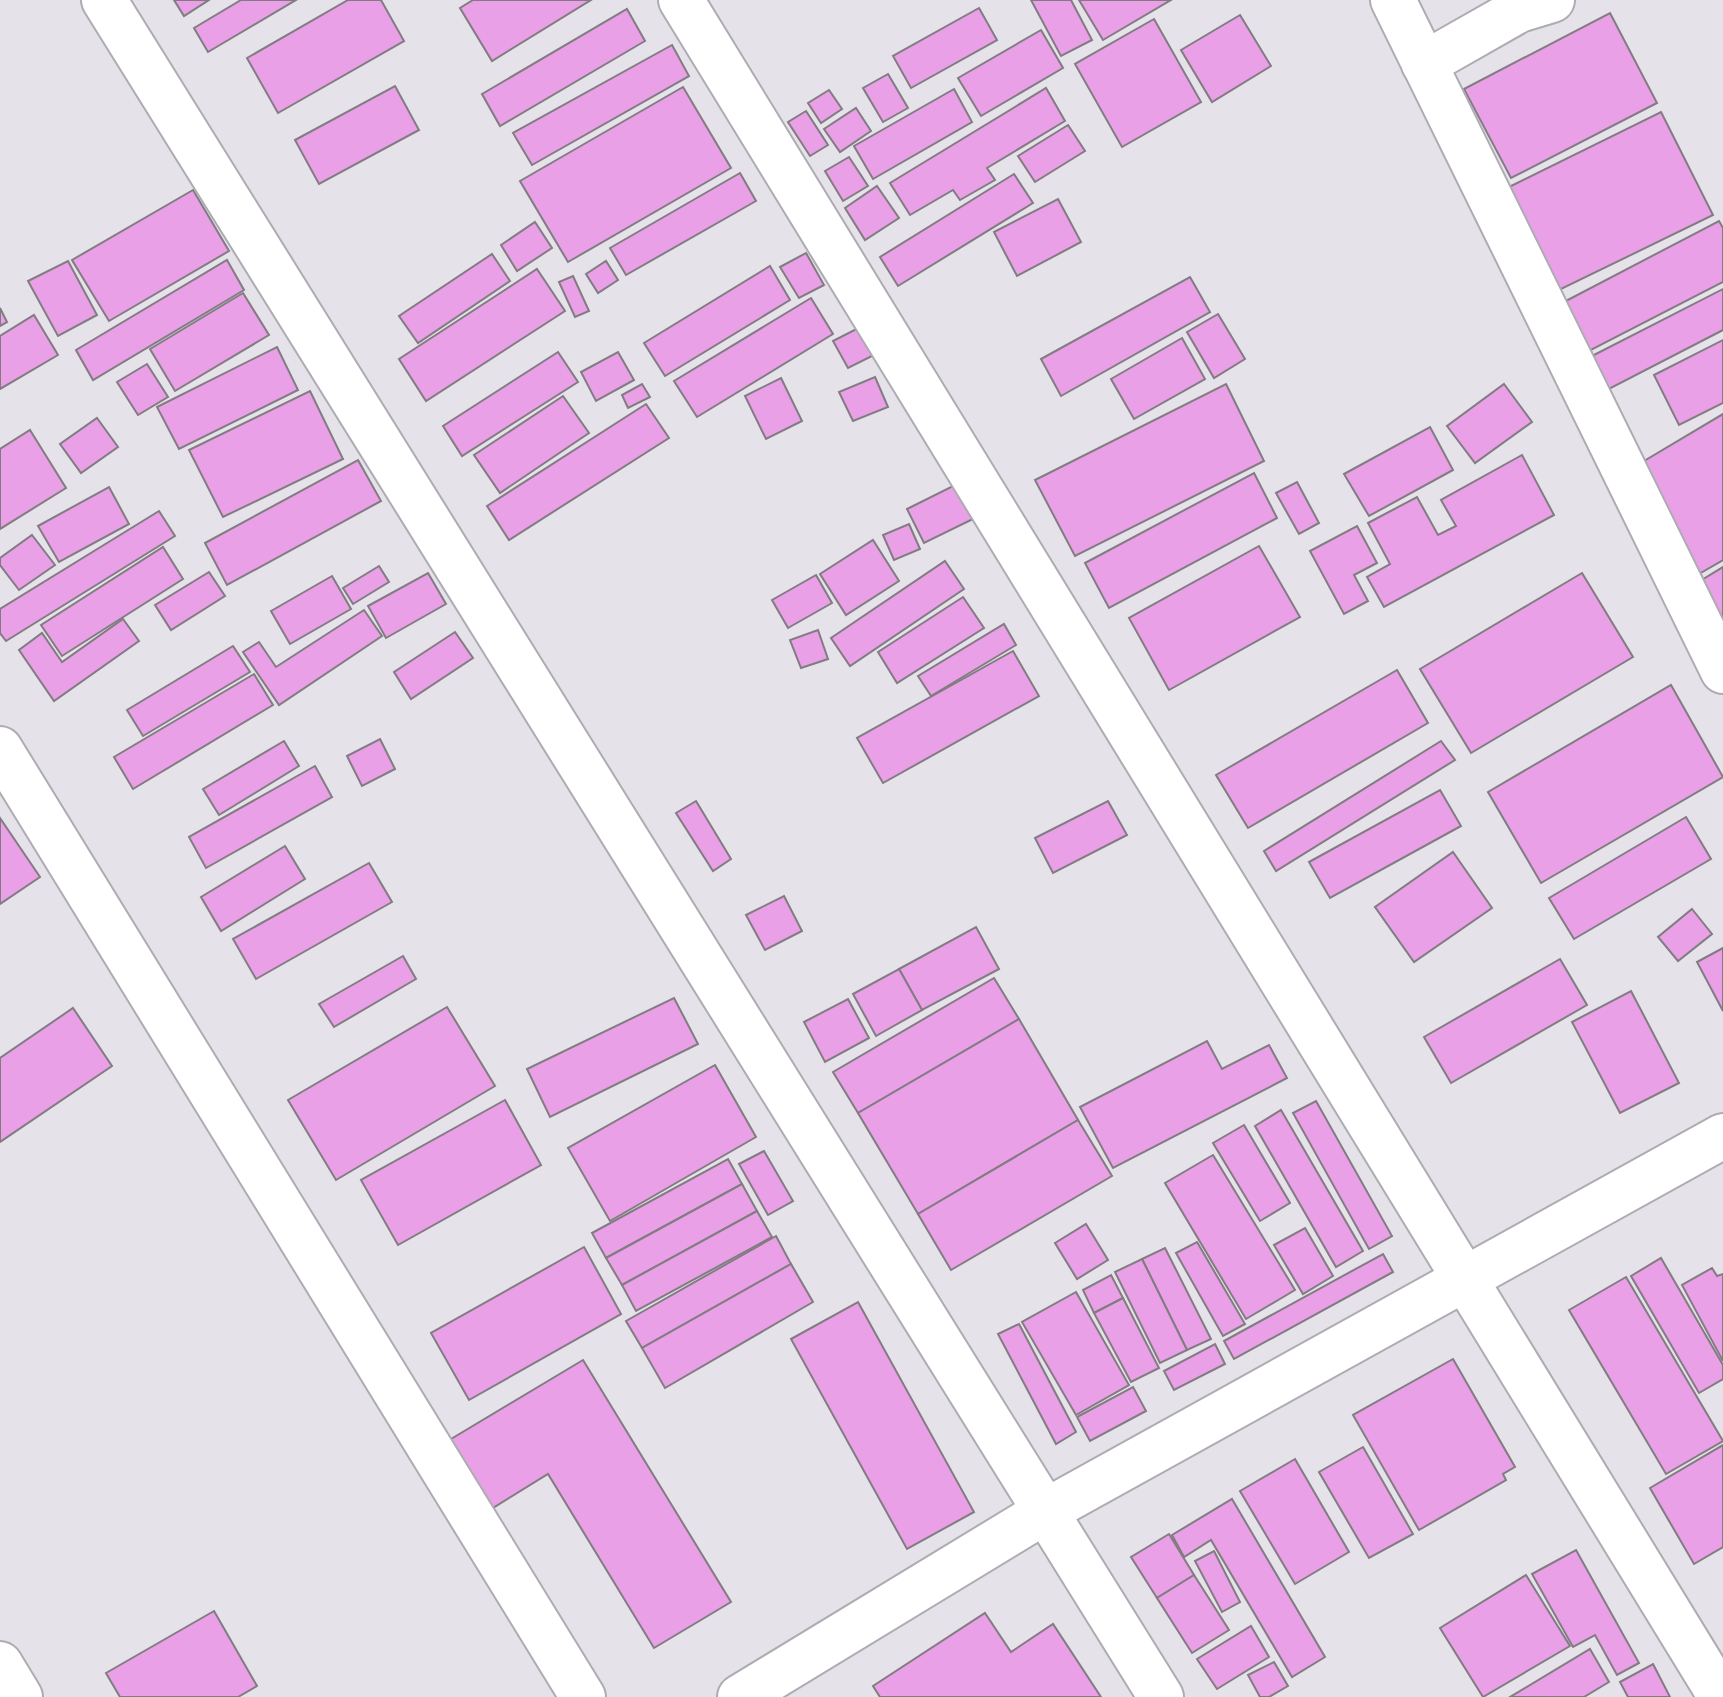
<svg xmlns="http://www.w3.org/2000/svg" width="1723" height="1697" font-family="'PT Sans',sans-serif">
<rect width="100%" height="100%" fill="#e5e2ea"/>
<g fill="#e9a0e6" stroke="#827c82" stroke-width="2">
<path d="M 174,0 L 209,0 L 184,16 Z"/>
<path d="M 241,0 L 296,0 L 208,52 L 194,28 Z"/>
<path d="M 348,0 L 381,0 L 404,41 L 278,113 L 247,58 Z"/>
<path d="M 473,0 L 591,0 L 492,61 L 460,8 Z"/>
<path d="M 1031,0 L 1071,0 L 1092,40 L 1061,56 Z"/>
<path d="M 1079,0 L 1171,0 L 1103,40 Z"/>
<path d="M 979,8 L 997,40 L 911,88 L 893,56 Z"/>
<path d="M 627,9 L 645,41 L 500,126 L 482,94 Z"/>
<path d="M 1610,13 L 1657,103 L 1511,178 L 1464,89 Z"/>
<path d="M 1240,15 L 1271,66 L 1212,102 L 1181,50 Z"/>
<path d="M 1154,19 L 1201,102 L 1122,147 L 1075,64 Z"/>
<path d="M 1041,30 L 1063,68 L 981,116 L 958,78 Z"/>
<path d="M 672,45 L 689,76 L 532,165 L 513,133 Z"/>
<path d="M 888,74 L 908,108 L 883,122 L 863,88 Z"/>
<path d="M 395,86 L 419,130 L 319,184 L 295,140 Z"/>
<path d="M 683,87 L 731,168 L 568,262 L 520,181 Z"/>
<path d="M 1046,88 L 1065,121 L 987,168 L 995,180 L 960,200 L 953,190 L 910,215 L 890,183 Z"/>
<path d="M 954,89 L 972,122 L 873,179 L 854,146 Z"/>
<path d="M 829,90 L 842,109 L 821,123 L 808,103 Z"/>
<path d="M 856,108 L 871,131 L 840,152 L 824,129 Z"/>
<path d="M 806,111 L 828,145 L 810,156 L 788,122 Z"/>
<path d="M 1661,112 L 1713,215 L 1559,290 L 1509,187 Z"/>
<path d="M 1068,125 L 1085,151 L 1035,182 L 1018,156 Z"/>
<path d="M 849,157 L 868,186 L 843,201 L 825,171 Z"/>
<path d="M 740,173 L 756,201 L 626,275 L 610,248 Z"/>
<path d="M 1014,174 L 1033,203 L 898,286 L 880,257 Z"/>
<path d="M 877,186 L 899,218 L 865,240 L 845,208 Z"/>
<path d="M 193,190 L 229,251 L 109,321 L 72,260 Z"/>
<path d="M 1058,199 L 1081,242 L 1017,276 L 994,232 Z"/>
<path d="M 1719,221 L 1723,228 L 1723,282 L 1587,352 L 1562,303 Z"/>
<path d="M 535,222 L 552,248 L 517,271 L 501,245 Z"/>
<path d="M 806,253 L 824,285 L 799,298 L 780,267 Z"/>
<path d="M 492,254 L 510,281 L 418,343 L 399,316 Z"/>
<path d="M 227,260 L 244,290 L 93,380 L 76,350 Z"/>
<path d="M 68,261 L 97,315 L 58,336 L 28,281 Z"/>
<path d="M 606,261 L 618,280 L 598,293 L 586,274 Z"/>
<path d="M 770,266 L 790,300 L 665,376 L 644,343 Z"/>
<path d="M 537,269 L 565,311 L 426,401 L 399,359 Z"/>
<path d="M 573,276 L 589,311 L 575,317 L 559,282 Z"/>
<path d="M 1190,277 L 1210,312 L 1061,396 L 1041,359 Z"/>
<path d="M 1723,289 L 1723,330 L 1607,390 L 1590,357 Z"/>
<path d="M 243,293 L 269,335 L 175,391 L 150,349 Z"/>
<path d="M 811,298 L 833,334 L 697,417 L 674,381 Z"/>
<path d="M 0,308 L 7,322 L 0,326 Z"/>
<path d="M 1218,314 L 1245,359 L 1214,378 L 1187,332 Z"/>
<path d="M 34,315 L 58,355 L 0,389 L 0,336 Z"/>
<path d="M 870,322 L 884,350 L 848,368 L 833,341 Z"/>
<path d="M 1182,338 L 1205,379 L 1134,419 L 1111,379 Z"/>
<path d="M 1723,340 L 1723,403 L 1679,425 L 1654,375 Z"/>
<path d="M 277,347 L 298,390 L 179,449 L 157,407 Z"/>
<path d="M 558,352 L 578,382 L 462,456 L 443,426 Z"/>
<path d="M 618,352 L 634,380 L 596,401 L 581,372 Z"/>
<path d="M 147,364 L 168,397 L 138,415 L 117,382 Z"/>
<path d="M 875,377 L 888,407 L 853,421 L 839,392 Z"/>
<path d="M 781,378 L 802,421 L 766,439 L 745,396 Z"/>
<path d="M 642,384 L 650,397 L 628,408 L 622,395 Z"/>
<path d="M 1226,384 L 1264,461 L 1075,556 L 1035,480 Z"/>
<path d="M 1504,384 L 1532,422 L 1475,463 L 1447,426 Z"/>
<path d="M 310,391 L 343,459 L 223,517 L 189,450 Z"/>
<path d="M 563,396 L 589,433 L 500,493 L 474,455 Z"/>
<path d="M 646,404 L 669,438 L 509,540 L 487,506 Z"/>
<path d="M 1723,414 L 1723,560 L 1699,574 L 1634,467 Z"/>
<path d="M 97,418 L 118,447 L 81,473 L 60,444 Z"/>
<path d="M 1430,427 L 1453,470 L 1369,516 L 1344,474 Z"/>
<path d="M 30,430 L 66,488 L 0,529 L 0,449 Z"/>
<path d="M 1522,455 L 1554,515 L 1384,607 L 1367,577 L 1390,564 L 1368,523 L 1417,497 L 1438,535 L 1456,526 L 1441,500 Z"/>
<path d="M 358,460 L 381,501 L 227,585 L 205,543 Z"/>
<path d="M 1254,473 L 1277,518 L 1109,608 L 1085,563 Z"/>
<path d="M 1297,482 L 1319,523 L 1299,534 L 1276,493 Z"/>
<path d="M 957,484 L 975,518 L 924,543 L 907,509 Z"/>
<path d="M 109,487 L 129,524 L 59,562 L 38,526 Z"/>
<path d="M 159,511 L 175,536 L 6,641 L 0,633 L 0,609 Z"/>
<path d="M 909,524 L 920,549 L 894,560 L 883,535 Z"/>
<path d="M 1357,526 L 1377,563 L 1354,575 L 1368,601 L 1344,614 L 1310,551 Z"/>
<path d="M 32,535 L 55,565 L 19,590 L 0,565 L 0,558 Z"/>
<path d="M 873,540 L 899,581 L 846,615 L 820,574 Z"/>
<path d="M 1259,546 L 1300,617 L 1169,690 L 1129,618 Z"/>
<path d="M 163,547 L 183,579 L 62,656 L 41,625 Z"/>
<path d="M 945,561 L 964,589 L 850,666 L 831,638 Z"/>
<path d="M 379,566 L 389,582 L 353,604 L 343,588 Z"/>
<path d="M 1723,567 L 1723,621 L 1700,581 Z"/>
<path d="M 209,572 L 225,596 L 171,630 L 155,605 Z"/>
<path d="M 428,573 L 446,604 L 386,638 L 368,606 Z"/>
<path d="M 1582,573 L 1633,657 L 1471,753 L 1420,669 Z"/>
<path d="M 816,575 L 832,603 L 788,628 L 772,600 Z"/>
<path d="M 332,576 L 351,609 L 290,644 L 271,611 Z"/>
<path d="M 963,597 L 984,628 L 897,683 L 878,652 Z"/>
<path d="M 364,610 L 382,636 L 279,705 L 243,652 L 259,642 L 276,667 Z"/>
<path d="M 123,619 L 139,641 L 54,701 L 19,650 L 42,633 L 62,662 Z"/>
<path d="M 1004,624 L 1016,645 L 931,696 L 918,676 Z"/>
<path d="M 818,630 L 828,659 L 801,668 L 790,640 Z"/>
<path d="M 455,632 L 473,658 L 411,699 L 394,672 Z"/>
<path d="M 233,646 L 250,672 L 143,736 L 127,710 Z"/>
<path d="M 1013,651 L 1039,696 L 883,783 L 857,738 Z"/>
<path d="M 1397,670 L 1428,723 L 1248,828 L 1216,775 Z"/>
<path d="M 254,674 L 273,705 L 133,789 L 114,757 Z"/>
<path d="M 1671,685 L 1723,777 L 1541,883 L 1488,792 Z"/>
<path d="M 380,739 L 395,769 L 362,786 L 347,756 Z"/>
<path d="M 284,741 L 299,766 L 219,815 L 203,789 Z"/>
<path d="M 1441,741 L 1455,760 L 1276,871 L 1264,851 Z"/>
<path d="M 315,766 L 332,797 L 206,868 L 189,837 Z"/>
<path d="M 1440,790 L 1461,826 L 1330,898 L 1309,862 Z"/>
<path d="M 696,801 L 731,859 L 713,871 L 676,813 Z"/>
<path d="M 1108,801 L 1127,835 L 1053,873 L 1035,838 Z"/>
<path d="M 1686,817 L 1711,859 L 1574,939 L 1549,898 Z"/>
<path d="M 0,818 L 40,877 L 0,904 Z"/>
<path d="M 285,846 L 305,879 L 221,931 L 201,897 Z"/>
<path d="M 1453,852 L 1492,908 L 1414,962 L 1375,907 Z"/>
<path d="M 369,863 L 392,902 L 256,979 L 233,939 Z"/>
<path d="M 784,896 L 802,931 L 765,950 L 746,915 Z"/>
<path d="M 1692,909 L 1712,934 L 1678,961 L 1658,937 Z"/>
<path d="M 976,927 L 999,969 L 922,1010 L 899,969 Z"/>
<path d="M 1723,948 L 1723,1011 L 1697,962 Z"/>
<path d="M 403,956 L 416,979 L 334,1027 L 319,1004 Z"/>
<path d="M 1560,959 L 1587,1005 L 1451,1083 L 1424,1037 Z"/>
<path d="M 899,969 L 922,1010 L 876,1036 L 853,994 Z"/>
<path d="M 994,978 L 1019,1019 L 858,1113 L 833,1072 Z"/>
<path d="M 1631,991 L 1679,1083 L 1620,1113 L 1572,1022 Z"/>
<path d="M 674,998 L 698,1044 L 550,1117 L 527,1069 Z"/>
<path d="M 848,999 L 869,1038 L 825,1062 L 804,1022 Z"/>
<path d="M 447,1007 L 495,1086 L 336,1180 L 288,1100 Z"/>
<path d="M 73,1008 L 112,1066 L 0,1142 L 0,1058 Z"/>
<path d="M 1019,1019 L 1078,1120 L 918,1214 L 858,1113 Z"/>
<path d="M 1207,1041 L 1222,1069 L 1269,1045 L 1287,1078 L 1113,1168 L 1080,1107 Z"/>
<path d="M 715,1065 L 756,1137 L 610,1221 L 568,1148 Z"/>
<path d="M 505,1100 L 541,1165 L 398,1245 L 361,1180 Z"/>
<path d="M 1316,1101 L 1392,1236 L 1369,1249 L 1293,1113 Z"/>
<path d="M 1281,1110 L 1363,1251 L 1336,1267 L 1255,1126 Z"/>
<path d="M 1078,1120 L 1112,1176 L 951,1270 L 918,1214 Z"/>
<path d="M 1244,1125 L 1290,1203 L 1260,1221 L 1213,1143 Z"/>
<path d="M 764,1151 L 793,1201 L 768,1215 L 739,1164 Z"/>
<path d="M 1213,1155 L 1295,1290 L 1246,1319 L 1165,1183 Z"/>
<path d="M 728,1159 L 742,1184 L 606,1258 L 592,1233 Z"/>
<path d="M 742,1184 L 757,1211 L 622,1285 L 606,1258 Z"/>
<path d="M 757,1211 L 772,1237 L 636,1311 L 622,1285 Z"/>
<path d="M 1086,1224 L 1108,1260 L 1077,1279 L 1055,1243 Z"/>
<path d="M 1305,1228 L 1333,1276 L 1303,1294 L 1274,1245 Z"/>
<path d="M 776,1236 L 791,1264 L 642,1348 L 626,1321 Z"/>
<path d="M 1197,1242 L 1245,1324 L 1223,1336 L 1176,1253 Z"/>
<path d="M 584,1247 L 621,1314 L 469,1400 L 431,1333 Z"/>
<path d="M 1165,1248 L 1211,1339 L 1187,1350 L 1142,1259 Z"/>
<path d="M 1383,1254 L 1393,1272 L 1234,1359 L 1224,1341 Z"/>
<path d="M 1661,1258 L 1723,1365 L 1723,1379 L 1699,1393 L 1631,1276 Z"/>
<path d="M 1142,1259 L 1187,1350 L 1160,1363 L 1115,1272 Z"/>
<path d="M 791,1264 L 813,1302 L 665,1388 L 642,1348 Z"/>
<path d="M 1712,1268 L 1717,1276 L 1723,1274 L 1723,1361 L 1682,1285 Z"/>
<path d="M 1111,1275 L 1123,1298 L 1094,1313 L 1083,1290 Z"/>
<path d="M 1626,1277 L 1723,1441 L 1666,1474 L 1569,1310 Z"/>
<path d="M 1076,1292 L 1129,1385 L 1076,1415 L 1022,1322 Z"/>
<path d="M 1123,1298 L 1159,1368 L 1131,1382 L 1094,1313 Z"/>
<path d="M 858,1302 L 974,1512 L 907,1549 L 791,1339 Z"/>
<path d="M 1019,1324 L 1076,1432 L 1056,1444 L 998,1334 Z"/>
<path d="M 1215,1344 L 1225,1364 L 1174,1390 L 1164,1371 Z"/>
<path d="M 1453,1359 L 1515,1467 L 1503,1474 L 1506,1480 L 1419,1530 L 1353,1415 Z"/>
<path d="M 583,1360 L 731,1602 L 654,1648 L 548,1474 L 488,1511 L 446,1442 Z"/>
<path d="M 1133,1387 L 1146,1411 L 1090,1441 L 1077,1417 Z"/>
<path d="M 1723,1445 L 1723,1547 L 1694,1564 L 1650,1488 Z"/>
<path d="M 1363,1447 L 1413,1534 L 1369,1558 L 1319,1472 Z"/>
<path d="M 1295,1459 L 1349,1552 L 1295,1584 L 1240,1491 Z"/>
<path d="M 1232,1499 L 1325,1657 L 1292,1677 L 1211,1540 L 1184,1557 L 1172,1535 Z"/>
<path d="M 1169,1534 L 1194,1575 L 1157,1598 L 1131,1557 Z"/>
<path d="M 1576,1550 L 1639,1663 L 1617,1675 L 1595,1635 L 1573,1647 L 1532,1574 Z"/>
<path d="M 1214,1551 L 1240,1602 L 1222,1612 L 1195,1561 Z"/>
<path d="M 1194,1575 L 1229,1630 L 1192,1653 L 1157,1598 Z"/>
<path d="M 1526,1575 L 1570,1646 L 1483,1697 L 1440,1628 Z"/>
<path d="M 214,1611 L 257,1686 L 238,1697 L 120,1697 L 106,1673 Z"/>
<path d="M 985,1613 L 1011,1652 L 1053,1624 L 1101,1697 L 880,1697 L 873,1686 Z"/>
<path d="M 1251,1626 L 1269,1657 L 1217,1689 L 1197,1659 Z"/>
<path d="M 1590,1649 L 1609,1682 L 1584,1697 L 1510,1697 Z"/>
<path d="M 1274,1662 L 1288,1686 L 1269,1697 L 1260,1697 L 1248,1675 Z"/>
<path d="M 1653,1664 L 1670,1697 L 1628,1697 L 1620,1682 Z"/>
</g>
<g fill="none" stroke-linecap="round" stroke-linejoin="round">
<g stroke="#aeabb3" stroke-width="48">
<g id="minor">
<path d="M 104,0 L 1161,1697"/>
<path d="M 681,0 L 1721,1697"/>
<path d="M 1393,0 L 1723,671"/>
<path d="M 1424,64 L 1519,10 L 1552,0"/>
<path d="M 0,749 L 583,1697"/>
<path d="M 0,1664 L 20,1697"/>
<path d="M 740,1697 L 1046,1511 L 1723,1136"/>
</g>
</g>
<use href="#minor" stroke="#fff" stroke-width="44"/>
</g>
</svg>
